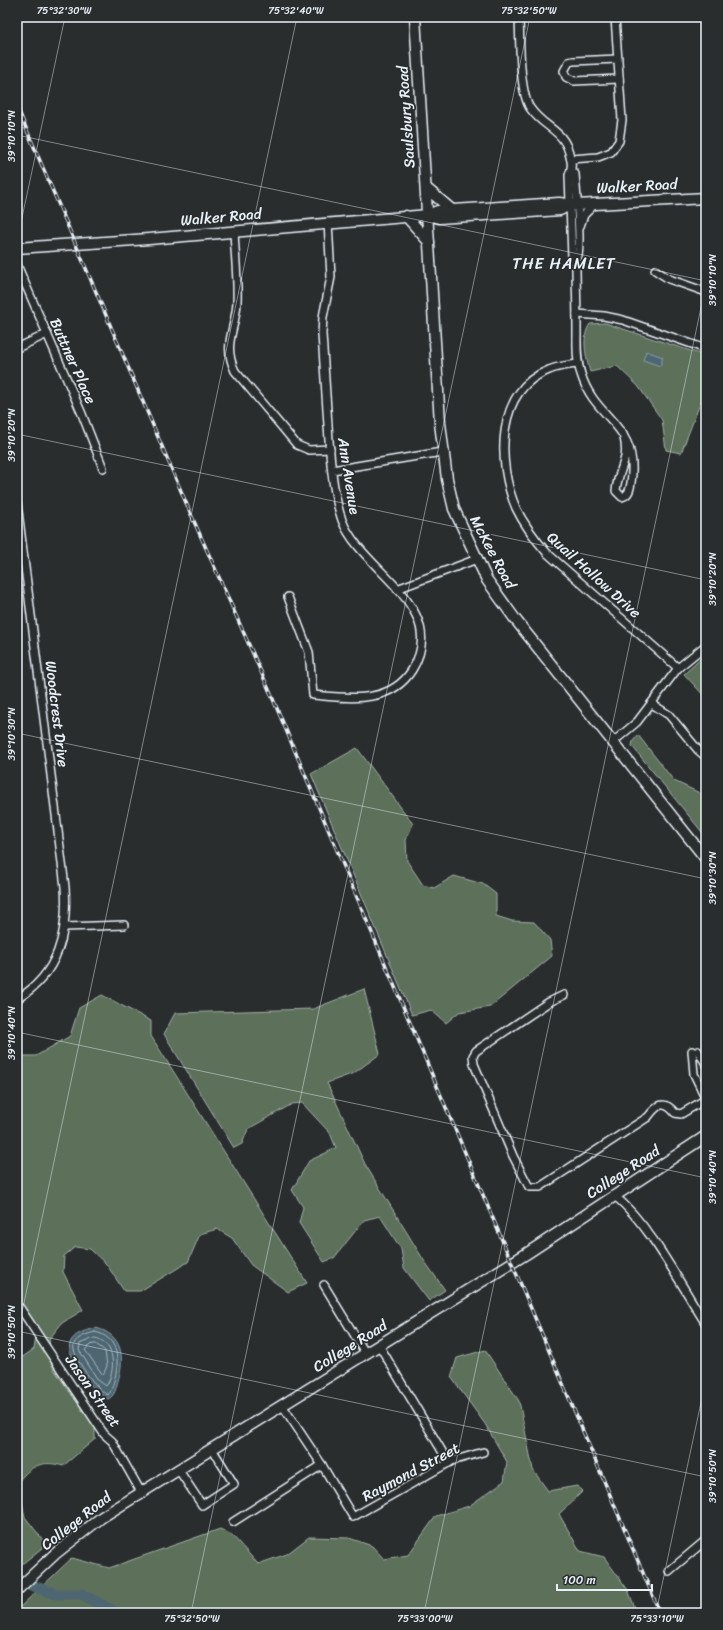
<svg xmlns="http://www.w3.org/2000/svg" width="723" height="1630" font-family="Sriracha,sans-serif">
<rect width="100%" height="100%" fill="#2a2d2e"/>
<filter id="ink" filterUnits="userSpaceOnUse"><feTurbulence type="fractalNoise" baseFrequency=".025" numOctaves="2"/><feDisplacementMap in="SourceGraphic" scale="8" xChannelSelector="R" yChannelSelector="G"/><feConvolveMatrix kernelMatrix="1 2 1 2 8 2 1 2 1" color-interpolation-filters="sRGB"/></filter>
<g filter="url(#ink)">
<g fill="#5c705a" stroke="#a2b0a9">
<path d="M 605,323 L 706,356 L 706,388 L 681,453 L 666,450 L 662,420 L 638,386 L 617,366 L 590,372 C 586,358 581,336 590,324 Z"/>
<path d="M 706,654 L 706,698 L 684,674 Z"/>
<path d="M 638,735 L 674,781 L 706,796 L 706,837 L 632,746 L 633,741 Z"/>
<path d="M 357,748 L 413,824 L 406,840 L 407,861 L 423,885 L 434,888 L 454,876 L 483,884 L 496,894 L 496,916 L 512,921 L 534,922 L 550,940 L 552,956 L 490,1007 L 459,1012 L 446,1023 L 431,1010 L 412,1015 L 311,774 Z"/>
<path d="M 364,989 L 380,1054 L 354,1073 L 327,1083 L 365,1164 L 423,1259 L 445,1290 L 429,1301 L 404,1268 L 401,1249 L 380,1216 L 364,1220 L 334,1258 L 324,1262 L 299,1223 L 303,1207 L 292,1190 L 309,1161 L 336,1148 L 330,1133 L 302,1103 L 292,1104 L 248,1129 L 242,1144 L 234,1148 L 164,1034 L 175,1013 L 313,1009 Z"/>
<path d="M 102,995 L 151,1021 L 151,1036 L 307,1283 L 288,1292 L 251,1265 L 232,1238 L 217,1229 L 200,1234 L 188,1262 L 140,1291 L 124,1291 L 107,1265 L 90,1249 L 75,1247 L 64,1256 L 63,1272 L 83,1310 L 62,1323 L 49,1339 L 53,1368 L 95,1428 L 95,1439 L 63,1466 C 43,1460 31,1465 18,1482 L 25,1517 L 43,1540 L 42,1548 L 17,1568 L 17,1361 L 34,1349 L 38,1325 L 17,1314 L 17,1056 L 36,1056 L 70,1036 L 79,1008 Z"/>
<path d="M 485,1350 L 519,1401 L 533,1470 L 548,1491 L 577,1486 L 583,1491 L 559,1514 L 580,1551 L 604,1557 L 628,1590 L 637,1613 L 17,1613 L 17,1610 L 72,1558 L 109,1568 L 220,1529 L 232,1535 L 258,1564 L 287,1554 L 309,1537 L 349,1538 L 372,1546 L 384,1559 L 408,1555 L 436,1516 L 469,1506 L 504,1481 L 507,1462 L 485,1424 L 451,1377 L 457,1358 Z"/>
</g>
<g fill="#4d6671" stroke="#8b9ea7">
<path d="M 646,351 L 663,357 L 660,366 L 643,360 Z"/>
<path d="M 96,1328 C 123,1335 125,1357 118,1381 C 116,1388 115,1396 108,1399 C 95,1395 65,1356 70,1343 C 74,1333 87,1330 96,1328 Z"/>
</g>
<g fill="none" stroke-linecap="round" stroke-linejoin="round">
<g stroke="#aab9c2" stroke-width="1">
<path d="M 95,1332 C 119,1337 120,1361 114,1381 C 112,1386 112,1391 108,1395 C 98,1391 70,1355 74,1344 C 77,1337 88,1334 95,1332 Z"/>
<path d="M 95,1338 C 116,1342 116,1372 106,1386 L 98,1380 L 79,1350 L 80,1344 Z"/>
<path d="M 96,1344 L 105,1351 L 107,1366 L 103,1375 L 85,1350 L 90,1345 Z"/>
</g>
<path stroke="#4d6671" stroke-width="11" d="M 17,1580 L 55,1594 L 81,1594 L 117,1613"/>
<g stroke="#e8f1f8" stroke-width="10">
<g id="street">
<path d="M 519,17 C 520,39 519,91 530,108 C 544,129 565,129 570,157 C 572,163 572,169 569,175 L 572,258 L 576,262"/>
<path d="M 618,59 L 573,61 L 569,62 L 564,71 L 566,77 L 574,81 L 619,79"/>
<path d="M 571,159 L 598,157 L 611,152 L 619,141 L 622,120 L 615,17"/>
<path d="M 571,170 L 575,174 C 576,190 583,253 576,262 C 576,284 577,307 577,329 C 577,344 576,360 581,374 C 595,421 640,423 631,483 C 630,489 629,495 622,497 L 616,491 C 618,467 631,461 623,434"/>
<path d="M 580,226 L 584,215 L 595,204"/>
<path d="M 234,231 C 235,255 238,279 237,302 C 236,329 222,344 235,371 L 297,445 L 309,450 L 330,449"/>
<path d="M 17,265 L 82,414 L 103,468"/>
<path d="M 655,270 L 669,279 L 706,292"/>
<path d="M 577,314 L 604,316 L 623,320 L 706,349"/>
<path d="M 17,348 L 47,334"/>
<path d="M 578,364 C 568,365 558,366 549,370 C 495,390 497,464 516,508 C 524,525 535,539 547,553 L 678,668"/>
<path d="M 332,470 L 442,452"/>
<path d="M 17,503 L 65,887 C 68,933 59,974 17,999"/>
<path d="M 397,589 L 477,559"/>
<path d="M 288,597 L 309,652 L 313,695 C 348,698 390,705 412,670 C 451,606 361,571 342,520 C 332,491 330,456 328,425 C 326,394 324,364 322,334 L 323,317 L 331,277 L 328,222"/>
<path d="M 652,704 L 669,715 L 698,750 L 706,757"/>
<path d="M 613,742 L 637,722 L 678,668 L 706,645"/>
<path d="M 65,927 L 124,925"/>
<path d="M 564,995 L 549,1002 L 476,1051 L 473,1056 L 474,1064 L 513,1156 L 529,1187 L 540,1187 L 648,1117 C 657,1105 664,1099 675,1113 L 681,1114 L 706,1099"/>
<path d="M 692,1051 L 694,1074 L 706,1099"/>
<path d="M 698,1051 L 706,1064"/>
<path d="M 615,1196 C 651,1226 680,1284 706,1324"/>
<path d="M 324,1285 L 366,1354"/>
<path d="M 20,1308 L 104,1434 L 112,1441 L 141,1492"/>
<path d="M 379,1345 L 449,1463"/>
<path d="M 282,1405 L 322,1465 L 353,1517 L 452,1461 L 483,1452"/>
<path d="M 178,1469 L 202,1505 L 234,1484 L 212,1449"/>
<path d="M 233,1522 L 322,1465"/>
<path d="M 669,1571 L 706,1540"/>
</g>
</g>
<g stroke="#e8f1f8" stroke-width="13">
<g id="secondary">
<path d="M 415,17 L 440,423 L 447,479 L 454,509 L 487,580 L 515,619 L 706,859"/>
<path d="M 426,188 L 452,210"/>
<path d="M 428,215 L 439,218 L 560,210 L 570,205"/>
<path d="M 406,216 L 429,242"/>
<path d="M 17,248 L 149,239 L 428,215 L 438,211 L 559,203 L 577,205 L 706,198"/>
<path d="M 17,1590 L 55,1554 L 102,1517 L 526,1254 L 706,1136"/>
</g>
</g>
<use href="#street" stroke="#2a2d2e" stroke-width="7"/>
<use href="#secondary" stroke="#2a2d2e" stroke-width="10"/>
<g stroke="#e8f1f8" stroke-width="3.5">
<path id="rail" d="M 17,107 L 193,519 L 270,692 L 660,1613"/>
</g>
<use href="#rail" stroke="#2a2d2e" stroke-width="2" stroke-dasharray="6" stroke-linecap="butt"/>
</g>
</g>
<path fill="none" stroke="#e8f1f8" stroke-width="1" stroke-opacity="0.45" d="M 17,135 L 706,281M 17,241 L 65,17M 17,434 L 706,580M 17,733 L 706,879M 17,1032 L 706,1178M 17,1331 L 706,1477M 17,1336 L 297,17M 191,1613 L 530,17M 424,1613 L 706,284M 656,1613 L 706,1379"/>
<g text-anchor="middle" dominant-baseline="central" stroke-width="3.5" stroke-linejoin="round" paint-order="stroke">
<g font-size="15" fill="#e8f1f8" stroke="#2a2d2e">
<text transform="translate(406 117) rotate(-94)">Saulsbury Road</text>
<text transform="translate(637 186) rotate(-3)">Walker Road</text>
<text transform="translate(221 217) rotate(-5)">Walker Road</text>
<text transform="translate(73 361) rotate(66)">Buttner Place</text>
<text transform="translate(349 476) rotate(81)">Ann Avenue</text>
<text transform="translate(493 552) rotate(62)">McKee Road</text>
<text transform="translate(594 575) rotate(42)">Quail Hollow Drive</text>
<text transform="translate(57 714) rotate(83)">Woodcrest Drive</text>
<text transform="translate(623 1172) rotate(-33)">College Road</text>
<text transform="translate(350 1346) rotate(-32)">College Road</text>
<text transform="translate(93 1391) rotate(55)">Jason Street</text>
<text transform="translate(411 1472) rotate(-28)">Raymond Street</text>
<text transform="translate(76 1521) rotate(-38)">College Road</text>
</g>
<g font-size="16" letter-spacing="1" fill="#e8f1f8" stroke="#2a2d2e">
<text x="564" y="263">THE HAMLET</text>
</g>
</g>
<rect width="723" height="1630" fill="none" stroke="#2a2d2e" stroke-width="44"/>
<path d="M557 1584v6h95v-6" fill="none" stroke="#e8f1f8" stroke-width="2"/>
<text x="563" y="1584" font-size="12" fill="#e8f1f8" stroke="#2a2d2e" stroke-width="3" paint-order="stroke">100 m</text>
<rect x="22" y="22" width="679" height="1586" fill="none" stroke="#e8f1f8" stroke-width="1.5"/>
<g font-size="10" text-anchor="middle" fill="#e8f1f8">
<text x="64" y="14">75°32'30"W</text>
<text x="296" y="14">75°32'40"W</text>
<text x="529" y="14">75°32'50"W</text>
<text transform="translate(11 136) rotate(-90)" y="4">39°10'10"N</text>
<text transform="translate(712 280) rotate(-90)" y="4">39°10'10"N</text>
<text transform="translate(11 435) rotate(-90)" y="4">39°10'20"N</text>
<text transform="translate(712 579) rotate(-90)" y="4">39°10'20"N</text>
<text transform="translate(11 734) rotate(-90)" y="4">39°10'30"N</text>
<text transform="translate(712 878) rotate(-90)" y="4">39°10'30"N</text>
<text transform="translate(11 1033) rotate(-90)" y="4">39°10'40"N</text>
<text transform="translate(712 1177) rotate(-90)" y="4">39°10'40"N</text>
<text transform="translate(11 1332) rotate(-90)" y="4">39°10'50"N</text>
<text transform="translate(712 1476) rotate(-90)" y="4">39°10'50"N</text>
<text x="192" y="1622">75°32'50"W</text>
<text x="425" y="1622">75°33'00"W</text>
<text x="657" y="1622">75°33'10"W</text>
</g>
</svg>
